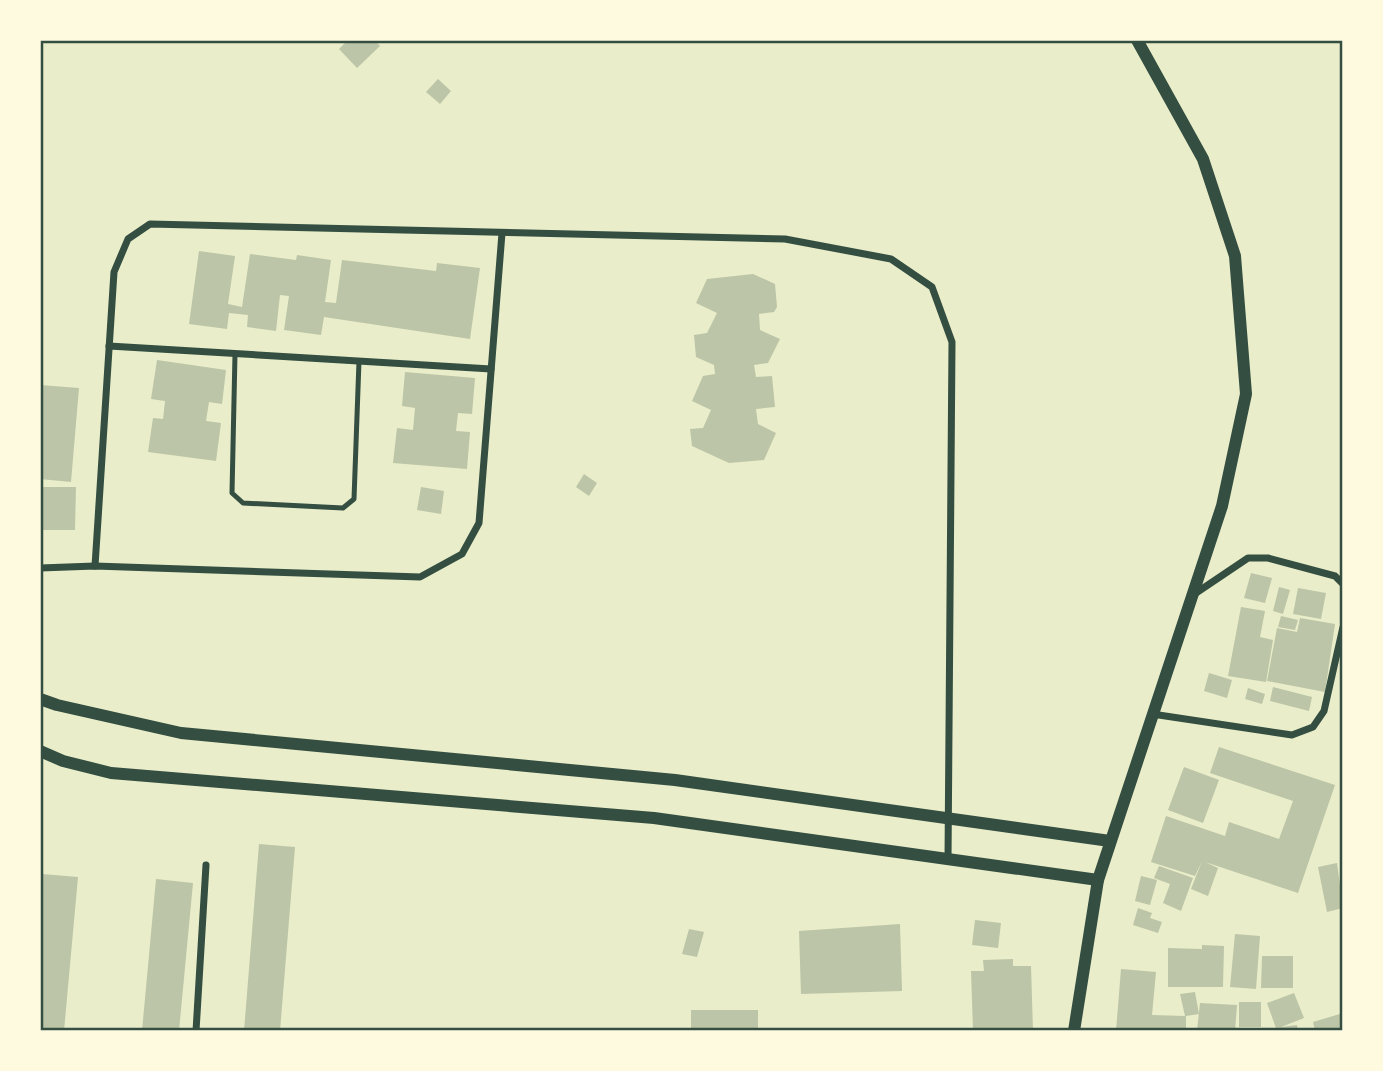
<svg xmlns="http://www.w3.org/2000/svg" width="1383" height="1071" font-family="Raleway,sans-serif">
<rect width="100%" height="100%" fill="#e9edc9"/>
<g fill="#bcc5a7">
<path d="M 348,40 L 375,40 L 380,46 L 357,68 L 339,49 Z"/>
<path d="M 438,79 L 451,91 L 440,104 L 426,92 Z"/>
<path d="M 199,251 L 235,256 L 228,304 L 242,307 L 250,254 L 296,260 L 297,255 L 331,260 L 325,302 L 336,303 L 342,260 L 436,271 L 437,263 L 480,268 L 470,339 L 324,317 L 321,335 L 284,330 L 289,296 L 280,295 L 276,331 L 247,327 L 248,315 L 229,313 L 227,329 L 189,324 Z"/>
<path d="M 753,274 L 775,284 L 777,307 L 774,312 L 759,314 L 760,330 L 780,339 L 768,363 L 754,365 L 756,377 L 772,376 L 775,407 L 756,409 L 758,424 L 776,433 L 764,460 L 729,463 L 692,446 L 690,429 L 703,428 L 711,410 L 692,401 L 703,376 L 715,374 L 714,365 L 696,357 L 694,335 L 707,333 L 717,313 L 696,303 L 707,279 Z"/>
<path d="M 157,360 L 226,370 L 222,404 L 209,402 L 206,421 L 221,423 L 216,461 L 148,452 L 153,418 L 163,419 L 165,401 L 151,399 Z"/>
<path d="M 405,372 L 475,378 L 472,414 L 458,413 L 456,431 L 470,432 L 467,469 L 393,463 L 397,428 L 413,430 L 415,408 L 402,406 Z"/>
<path d="M 40,385 L 79,388 L 71,482 L 40,479 Z"/>
<path d="M 584,474 L 597,483 L 589,496 L 576,487 Z"/>
<path d="M 40,487 L 76,487 L 75,530 L 40,530 Z"/>
<path d="M 421,487 L 444,491 L 441,514 L 417,510 Z"/>
<path d="M 1251,573 L 1272,578 L 1265,603 L 1244,598 Z"/>
<path d="M 1279,587 L 1290,590 L 1283,614 L 1273,611 Z"/>
<path d="M 1298,588 L 1326,593 L 1321,619 L 1293,614 Z"/>
<path d="M 1241,607 L 1265,611 L 1260,637 L 1273,640 L 1266,682 L 1228,676 Z"/>
<path d="M 1281,616 L 1298,620 L 1295,630 L 1278,627 Z"/>
<path d="M 1300,618 L 1335,624 L 1325,692 L 1267,681 L 1277,628 L 1297,632 Z"/>
<path d="M 1209,673 L 1232,680 L 1227,698 L 1204,691 Z"/>
<path d="M 1273,687 L 1312,697 L 1309,711 L 1270,701 Z"/>
<path d="M 1248,688 L 1265,694 L 1262,704 L 1245,699 Z"/>
<path d="M 1219,747 L 1335,785 L 1298,893 L 1205,862 L 1218,868 L 1208,896 L 1191,889 L 1202,861 L 1195,876 L 1151,862 L 1166,816 L 1225,836 L 1229,822 L 1279,839 L 1293,801 L 1210,773 Z"/>
<path d="M 1184,767 L 1219,780 L 1203,823 L 1168,810 Z"/>
<path d="M 259,844 L 295,847 L 280,1031 L 244,1031 Z"/>
<path d="M 1337,863 L 1343,908 L 1327,912 L 1318,867 Z"/>
<path d="M 1159,866 L 1193,878 L 1181,911 L 1163,903 L 1170,884 L 1154,878 Z"/>
<path d="M 42,874 L 78,877 L 64,1031 L 40,1031 Z"/>
<path d="M 1141,876 L 1157,880 L 1150,905 L 1135,901 Z"/>
<path d="M 156,879 L 193,883 L 179,1031 L 142,1031 Z"/>
<path d="M 1138,908 L 1152,913 L 1150,918 L 1162,922 L 1158,933 L 1133,925 Z"/>
<path d="M 975,920 L 1001,923 L 998,948 L 972,945 Z"/>
<path d="M 900,924 L 902,991 L 801,994 L 799,931 Z"/>
<path d="M 689,929 L 704,932 L 697,957 L 682,954 Z"/>
<path d="M 1235,934 L 1260,936 L 1256,989 L 1230,987 Z"/>
<path d="M 1202,945 L 1224,946 L 1223,987 L 1168,987 L 1168,948 L 1202,949 Z"/>
<path d="M 1262,956 L 1293,956 L 1293,988 L 1261,988 Z"/>
<path d="M 1013,959 L 1013,966 L 1031,966 L 1033,1031 L 973,1031 L 971,971 L 984,971 L 983,960 Z"/>
<path d="M 1121,969 L 1156,972 L 1152,1015 L 1185,1016 L 1180,994 L 1195,992 L 1199,1014 L 1186,1016 L 1186,1031 L 1116,1031 Z"/>
<path d="M 1294,993 L 1304,1018 L 1281,1027 L 1297,1025 L 1298,1031 L 1277,1031 L 1267,1003 Z"/>
<rect x="1239" y="1002" width="22" height="25"/>
<path d="M 1200,1003 L 1237,1005 L 1235,1031 L 1197,1031 Z"/>
<rect x="691" y="1010" width="67" height="21"/>
<path d="M 1343,1013 L 1343,1031 L 1315,1031 L 1313,1022 Z"/>
</g>
<g fill="none" stroke-linecap="round" stroke-linejoin="round">
<path stroke="#344e41" stroke-width="5" d="M 235,354 L 232,493 L 243,503 L 343,508 L 354,499 L 359,361"/>
<g stroke="#344e41" stroke-width="7">
<path d="M 109,346 L 491,369"/>
<path d="M 95,566 L 114,272 L 128,239 L 150,224 L 785,239 L 891,259 L 932,287 L 952,342 L 948,860"/>
<path d="M 40,568 L 95,566 L 420,577 L 462,554 L 479,523 L 502,233"/>
<path d="M 1193,595 L 1248,558 L 1268,558 L 1335,576 L 1343,584"/>
<path d="M 1152,714 L 1292,735 L 1313,727 L 1324,711 L 1343,627"/>
<path d="M 196,1031 L 206,865"/>
</g>
<g stroke="#344e41" stroke-width="12">
<path d="M 40,699 L 57,705 L 181,733 L 675,780 L 1110,841"/>
<path d="M 40,751 L 63,761 L 111,773 L 654,818 L 1098,880"/>
<path d="M 1074,1031 L 1098,880 L 1222,506 L 1246,394 L 1235,256 L 1203,159 L 1137,40"/>
</g>
</g>
<rect width="1383" height="1071" fill="none" stroke="#fefae0" stroke-width="84"/>
<rect x="42" y="42" width="1299" height="987" fill="none" stroke="#344e41" stroke-width="2.5"/>
</svg>
